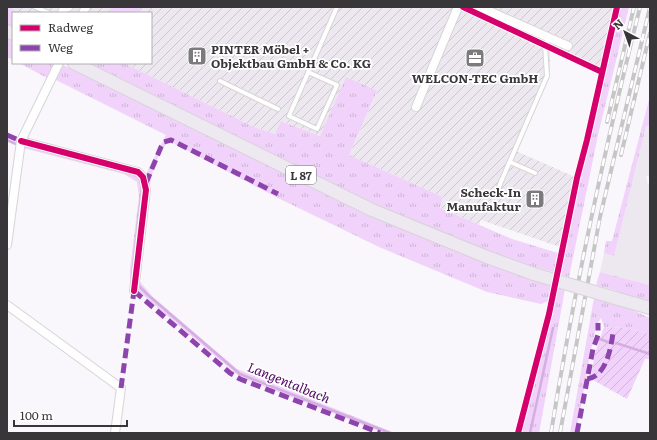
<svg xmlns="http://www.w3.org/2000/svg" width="657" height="440" font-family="Literata,serif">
<defs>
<pattern id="industrial-furrows" width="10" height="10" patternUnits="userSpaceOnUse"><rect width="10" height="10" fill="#ede8ef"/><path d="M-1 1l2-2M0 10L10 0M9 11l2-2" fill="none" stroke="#ccc8ce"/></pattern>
<pattern id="grass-tufts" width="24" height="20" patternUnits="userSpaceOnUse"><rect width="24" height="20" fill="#f0d2fa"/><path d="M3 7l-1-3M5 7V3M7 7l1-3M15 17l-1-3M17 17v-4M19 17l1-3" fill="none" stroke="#cfb5d7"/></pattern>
<pattern id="garden-furrows" width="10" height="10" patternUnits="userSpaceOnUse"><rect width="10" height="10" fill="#f0d2fa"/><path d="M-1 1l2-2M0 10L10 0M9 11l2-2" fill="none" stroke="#cfb5d7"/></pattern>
</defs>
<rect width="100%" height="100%" fill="#f9f7fb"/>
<path fill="#ede8ef" d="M 646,125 L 650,126 L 650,177 L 646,176 L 648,184 L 650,183 L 650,285 L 600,272 L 604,253 L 614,255 Z"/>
<path fill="url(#industrial-furrows)" d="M 7,7 L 613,7 L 600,68 L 550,45 L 550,70 L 516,151 L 575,177 L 560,247 L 481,220 L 479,225 L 440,208 L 443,197 L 349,155 L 377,92 L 346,78 L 320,136 L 282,121 L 275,134 L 254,127 L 124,63 L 151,63 L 151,13 L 21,13 Z"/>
<g fill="url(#grass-tufts)">
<path d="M 7,7 L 21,13 L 13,13 L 13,29 L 7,26 Z"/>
<path d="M 111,7 L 141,7 L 139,13 L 108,13 Z"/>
<path d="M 618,7 L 629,7 L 598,135 L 569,277 L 561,274 L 565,251 Z"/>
<path d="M 7,37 L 13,40 L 13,60 L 7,57 Z"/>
<path d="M 19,63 L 56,63 L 49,79 Z"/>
<path d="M 84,63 L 124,63 L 254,127 L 275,134 L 281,121 L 320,136 L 346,77 L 377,91 L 349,155 L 443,197 L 440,208 L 512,239 L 561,254 L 556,273 L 536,267 L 535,269 C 379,214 233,136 84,63 Z"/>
<path d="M 61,64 L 553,286 L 548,301 L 541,304 L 487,292 L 379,247 L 278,198 L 173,143 L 168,142 C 153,157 151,182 147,201 L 148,187 L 146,174 L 166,135 L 54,79 Z"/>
<path d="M 650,96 L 650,126 L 646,126 L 614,256 L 604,253 L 606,241 L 612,241 Z"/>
<path d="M 24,145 L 135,173 L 144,182 L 132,283 L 130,279 L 130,269 L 139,196 L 137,182 L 124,174 L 23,148 Z"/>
<path d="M 600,272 L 650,285 L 650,301 L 616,293 L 617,291 L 596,285 Z"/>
<path d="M 137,278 L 152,296 L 237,369 L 395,433 L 384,433 L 240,377 L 138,291 L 136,288 Z"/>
<path d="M 557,287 L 565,289 L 539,433 L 520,433 Z"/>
<path d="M 594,298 L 618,303 L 650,318 L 650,334 L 624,328 L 604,327 L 601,318 C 594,327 595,338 591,349 L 576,433 L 570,433 Z"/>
</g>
<path fill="url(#garden-furrows)" d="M 604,327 L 624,328 L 650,334 L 650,359 L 645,359 L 627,399 L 593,380 L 591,376 L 595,353 Z"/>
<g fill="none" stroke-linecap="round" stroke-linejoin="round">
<g stroke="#d5aee1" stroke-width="2.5">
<path d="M 7,140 L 16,144"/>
<path d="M 132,276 L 142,187"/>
<path d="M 137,284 L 148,295 L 240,374 L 390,433"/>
<path d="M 600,339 L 608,342"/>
<path d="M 616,343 L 650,354"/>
<path d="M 530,433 L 553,328"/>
</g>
<g stroke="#d6d5d7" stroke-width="6">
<g id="service">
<path d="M 35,7 L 49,13"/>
<path d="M 308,72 L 337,85 L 317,129 L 289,116 L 337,7"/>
<path d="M 220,81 L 278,109"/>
<path d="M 510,162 L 535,173"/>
<path d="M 497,191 L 547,76 L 545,45 L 549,37"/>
</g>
</g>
<g stroke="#d6d5d7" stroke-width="10">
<g id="minor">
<path d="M 480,7 L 568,46"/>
<path d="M 62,13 L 64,8 L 68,7"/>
<path d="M 83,13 L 86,7"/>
<path d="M 416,107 L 458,7"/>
<path d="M 21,141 L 138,172 L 143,177 L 146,190 L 134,291"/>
<path d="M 7,245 L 21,141 L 59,63"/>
<path d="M 7,305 L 121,388 L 115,433"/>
</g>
</g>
<g stroke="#d5d4d6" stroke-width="14">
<g id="primary">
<path d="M 7,31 L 13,34"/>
<path d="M 74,63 L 372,210 L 487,257 L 534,274"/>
<path d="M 615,298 L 650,308"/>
</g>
</g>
<use href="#service" stroke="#fefefe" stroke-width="4"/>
<use href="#minor" stroke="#fefefe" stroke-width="8"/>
<use href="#primary" stroke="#eee9f0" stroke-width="12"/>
<g stroke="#c7c6c7" stroke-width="4">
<g id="rail">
<path d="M 607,122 L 634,7"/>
<path d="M 621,155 L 650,33"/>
<path d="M 551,433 C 574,290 605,148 640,7"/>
<path d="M 560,433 L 600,217 L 650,7"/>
</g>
</g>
<use href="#rail" stroke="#fff" stroke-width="2.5" stroke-dasharray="8" stroke-linecap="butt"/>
<g stroke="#d5d4d6" stroke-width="14" stroke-linecap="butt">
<path id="primary-bridge" d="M 534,274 L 615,298"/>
</g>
<use href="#primary-bridge" stroke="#eee9f0" stroke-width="12"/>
<g stroke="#8e44ad" stroke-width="5" stroke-dasharray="10 5" stroke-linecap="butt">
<path d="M 7,135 L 21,141"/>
<path d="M 146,183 L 161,147 L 164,142 L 171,140 L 278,194"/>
<path d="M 134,291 L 230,373 L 240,379 L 380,433"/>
<path d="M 587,379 C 606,377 611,348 613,333"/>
<path d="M 121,388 L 134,291"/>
<path d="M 577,433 L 593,349 L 598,335 L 598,323"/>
</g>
<g stroke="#fff" stroke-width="8">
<g id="cycleway">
<path d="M 463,7 L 602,72"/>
<path d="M 21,141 L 138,172 L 143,177 L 146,190 L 134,291"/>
<path d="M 518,433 L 549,314 L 577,178 L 587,140 L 617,7"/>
</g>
</g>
<use href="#cycleway" stroke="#d6006c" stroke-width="6"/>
</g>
<defs>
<g id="building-square" transform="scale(1)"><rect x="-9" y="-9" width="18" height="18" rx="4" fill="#7c7a7c" stroke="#fff"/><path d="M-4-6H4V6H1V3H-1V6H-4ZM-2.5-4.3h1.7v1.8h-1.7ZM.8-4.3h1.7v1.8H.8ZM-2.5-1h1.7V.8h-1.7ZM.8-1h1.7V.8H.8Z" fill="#fff"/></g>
<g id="office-square" transform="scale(1)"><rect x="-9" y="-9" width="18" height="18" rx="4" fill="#7c7a7c" stroke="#fff"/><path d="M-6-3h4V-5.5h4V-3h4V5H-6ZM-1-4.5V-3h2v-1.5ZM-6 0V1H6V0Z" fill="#fff"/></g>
</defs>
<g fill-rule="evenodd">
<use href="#building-square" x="197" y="56"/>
<use href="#office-square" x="475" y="58"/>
<use href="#building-square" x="535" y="199"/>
</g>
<g text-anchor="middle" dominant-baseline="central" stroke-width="3.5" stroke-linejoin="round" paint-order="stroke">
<rect fill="#fff" stroke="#747274" stroke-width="1" x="286" y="166" width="30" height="18" rx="3"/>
<g font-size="11" font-weight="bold" fill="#383638">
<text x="301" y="175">L 87</text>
</g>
<g font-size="12" font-weight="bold" fill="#383638" stroke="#fff" text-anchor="start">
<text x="211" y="49">PINTER Möbel +<tspan x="211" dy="14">Objektbau GmbH &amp; Co. KG</tspan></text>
<text x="475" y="78" text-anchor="middle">WELCON-TEC GmbH</text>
<text x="521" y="192" text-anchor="end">Scheck-In<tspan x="521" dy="14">Manufaktur</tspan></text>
</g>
<g font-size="13" font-style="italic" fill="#4c025e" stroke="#fff">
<text transform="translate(289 382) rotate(22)">Langentalbach</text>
</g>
</g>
<rect width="657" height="440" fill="none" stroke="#383638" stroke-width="16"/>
<rect x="12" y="12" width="140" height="52" fill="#ffffff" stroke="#afafaf"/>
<rect x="20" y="25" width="20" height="6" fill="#d6006c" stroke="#afafaf"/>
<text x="48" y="32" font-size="12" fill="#383638">Radweg</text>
<rect x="20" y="45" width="20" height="6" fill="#8e44ad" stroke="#afafaf"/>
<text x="48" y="52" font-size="12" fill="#383638">Weg</text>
<g transform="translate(625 32) rotate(319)" stroke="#ffffff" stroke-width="3" paint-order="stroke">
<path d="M0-3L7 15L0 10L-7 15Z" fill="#383638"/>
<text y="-6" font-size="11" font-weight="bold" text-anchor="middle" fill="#383638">N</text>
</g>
<path d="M14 420v6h113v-6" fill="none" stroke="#383638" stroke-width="2"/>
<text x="20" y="420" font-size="12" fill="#383638" stroke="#ffffff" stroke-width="3" paint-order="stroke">100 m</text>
</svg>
